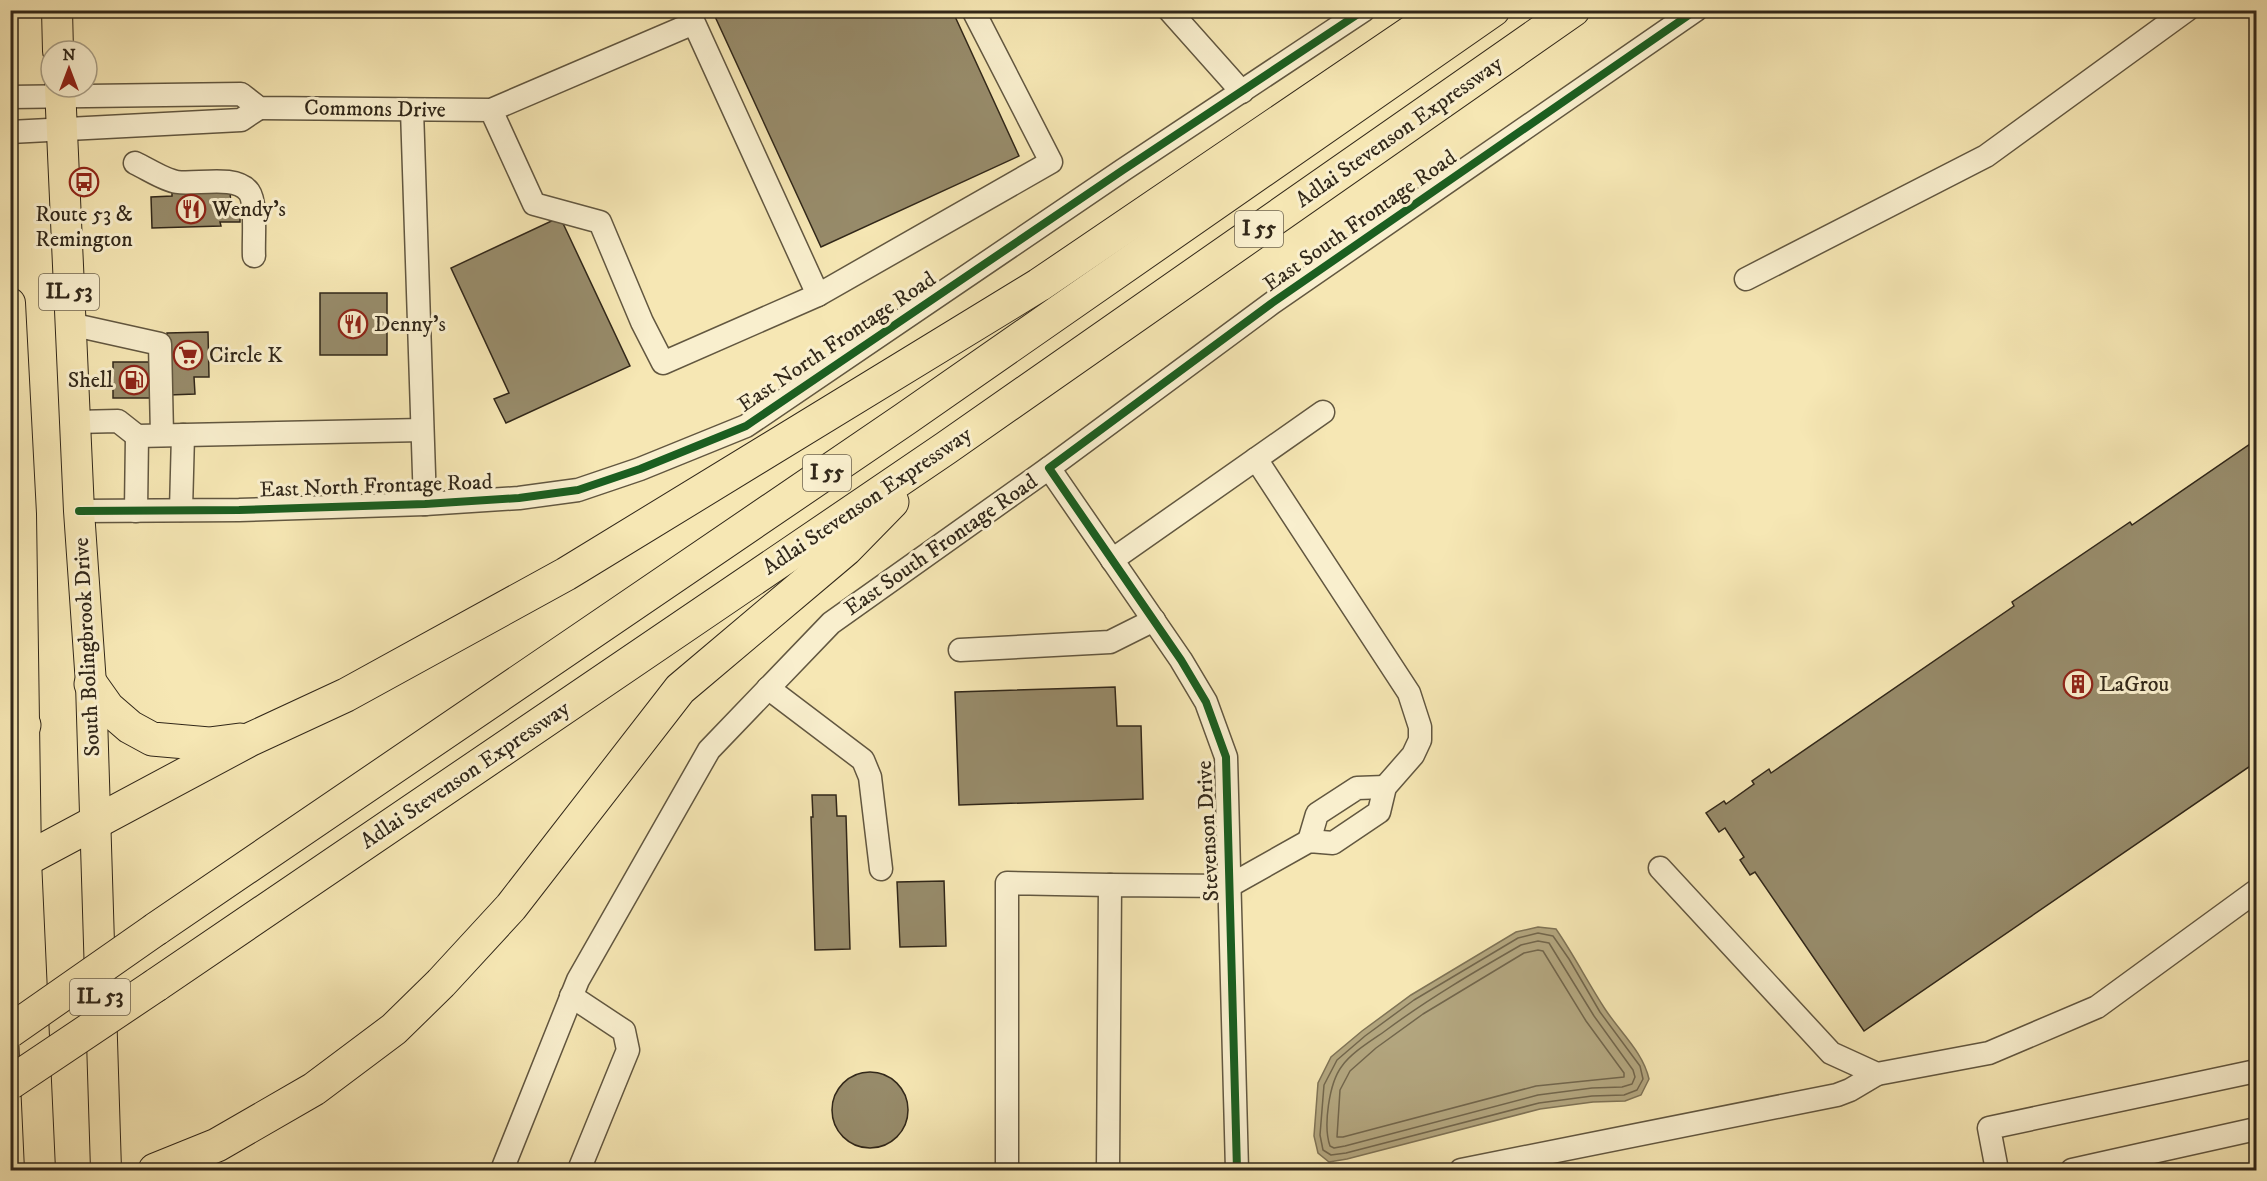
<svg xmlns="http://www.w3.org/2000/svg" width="2267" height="1181" font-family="'IM FELL DW Pica',serif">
<rect width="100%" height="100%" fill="#f6e7b4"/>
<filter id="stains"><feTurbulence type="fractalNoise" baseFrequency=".00333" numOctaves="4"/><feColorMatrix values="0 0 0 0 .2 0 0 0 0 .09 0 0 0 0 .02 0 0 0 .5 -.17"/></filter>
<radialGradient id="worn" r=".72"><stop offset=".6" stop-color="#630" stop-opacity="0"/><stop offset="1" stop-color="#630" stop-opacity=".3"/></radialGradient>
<path fill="#b3a67f" stroke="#7f7356" stroke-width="1.5" d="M 1538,927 L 1556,929 C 1574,955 1588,983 1605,1009 C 1620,1032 1643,1052 1649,1079 L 1641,1095 L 1625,1101 L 1593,1102 L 1540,1109 L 1347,1159 L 1329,1162 L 1318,1153 L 1314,1136 L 1318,1083 L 1331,1057 L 1362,1031 L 1411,995 L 1516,932 Z"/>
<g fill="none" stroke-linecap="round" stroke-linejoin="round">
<g stroke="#72664c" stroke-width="1.5">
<path d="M 1538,933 L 1553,936 L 1569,959 L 1600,1012 L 1640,1066 L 1643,1079 L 1637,1090 L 1624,1095 L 1592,1096 L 1539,1103 L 1346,1153 L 1331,1155 L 1323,1150 L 1320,1135 L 1324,1085 L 1337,1060 L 1365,1036 L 1414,1000 L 1518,938 Z"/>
<path d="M 1538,941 L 1549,943 L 1594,1016 L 1633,1070 L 1635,1077 L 1632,1084 L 1622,1087 L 1592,1088 L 1538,1095 L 1345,1146 L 1334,1148 L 1330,1146 C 1323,1126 1329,1083 1342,1066 C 1352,1052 1371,1041 1385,1031 C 1428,999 1474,972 1521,945 Z"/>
<path d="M 1538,950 L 1543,951 L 1586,1021 L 1624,1073 L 1624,1077 L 1536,1086 L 1343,1137 L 1337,1137 L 1340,1090 L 1350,1071 L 1376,1048 L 1423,1014 L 1524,953 Z"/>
</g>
</g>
<g fill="#978b6a" stroke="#312719" stroke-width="1.5">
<path d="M 712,10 L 952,10 L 1019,156 L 821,247 Z"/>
<path d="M 230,190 L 231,209 L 240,209 L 240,222 L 220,222 L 221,226 L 152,228 L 151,197 L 172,196 L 172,192 Z"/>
<path d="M 560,217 L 630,366 L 506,423 L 494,399 L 509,393 L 451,268 Z"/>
<rect x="320" y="293" width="67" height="62"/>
<path d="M 208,332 L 209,377 L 194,377 L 195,394 L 169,395 L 167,333 Z"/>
<rect x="113" y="362" width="42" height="36"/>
<path d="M 2256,440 L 2256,762 L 1864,1031 L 1755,872 L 1750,875 L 1740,860 L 1744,857 L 1725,828 L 1719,832 L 1706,813 L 1724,801 L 1726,804 L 1754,784 L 1752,781 L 1769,769 L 1771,773 L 2014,606 L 2012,602 L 2130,522 L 2132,525 Z"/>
<path d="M 1115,687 L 1117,726 L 1141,726 L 1143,799 L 959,805 L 955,692 Z"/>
<path d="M 812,795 L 836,795 L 837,816 L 846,816 L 850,949 L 815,950 L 811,817 L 813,817 Z"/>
<path d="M 944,881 L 946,946 L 900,947 L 897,882 Z"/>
<circle cx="870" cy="1110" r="38"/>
</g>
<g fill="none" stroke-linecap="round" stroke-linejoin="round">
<g stroke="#625740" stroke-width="25">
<g id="minor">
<path d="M 1169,10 L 1242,92"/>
<path d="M 10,97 L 241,94 L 259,108 L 491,110 L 694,23 L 818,295 L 663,363 L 642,322 L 600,222 L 534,204 L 491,110"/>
<path d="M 412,110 L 425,504"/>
<path d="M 10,132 L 241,120 L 259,108"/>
<path d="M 135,163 C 148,169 164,180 177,182 C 196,185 236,174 249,192 C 257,203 253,241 254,256"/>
<path d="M 1746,279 L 1986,156 L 2187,10"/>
<path d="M 818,295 L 1051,162 L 973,10"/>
<path d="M 70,324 L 160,344 L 162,435"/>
<path d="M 75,422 L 118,421 L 137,436 L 422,430"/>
<path d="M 1049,468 L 1181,660 L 1206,702 L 1226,757 L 1237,1170"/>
<path d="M 181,510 L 183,435"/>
<path d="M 79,511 L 239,510 L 425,504 L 519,498 L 578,490 L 640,469 L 746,426 L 1123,170 L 1364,10"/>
<path d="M 136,511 L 137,436"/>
<path d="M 1112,560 L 1323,412"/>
<path d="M 960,650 L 1110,642 L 1154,620"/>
<path d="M 768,688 L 863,760 L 870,777 L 881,869"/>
<path d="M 1309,841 L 1317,814 L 1357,788 L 1385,787"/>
<path d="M 1660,868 L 1831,1053 L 1877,1074 L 1989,1053 L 2097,1007 L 2256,891"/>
<path d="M 571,996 L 624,1031 L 628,1050 L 579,1170"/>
<path d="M 502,1170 L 578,980 L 709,750 L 831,623 L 1049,468 L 1272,303 L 1696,10"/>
<path d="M 1007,1170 L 1007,883 L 1110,885"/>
<path d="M 1108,1170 L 1110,885 L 1229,886 L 1309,841 L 1333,843 L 1379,812 L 1385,787 L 1413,755 L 1420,740 L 1420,727 L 1409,693 L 1256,459"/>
<path d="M 1461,1170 L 1837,1095 L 1850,1090 L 1877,1074"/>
<path d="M 1997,1170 L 1989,1128 L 2256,1071"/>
<path d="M 2072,1170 L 2256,1129"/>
</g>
</g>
<g stroke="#312719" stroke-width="32">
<g id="major">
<path d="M 57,10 L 58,51"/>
<path d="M 60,87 L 79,511 L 91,684 L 106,1170"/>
<path d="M 10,303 L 21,514 L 26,860 L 40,1170"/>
</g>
</g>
<g stroke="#312719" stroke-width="35">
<g id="highway">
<path d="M 91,684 L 108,708 L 130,727 L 152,739 L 209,744 L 240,740"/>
<path d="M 10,771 L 24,725"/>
<path d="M 10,868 L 251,739 L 346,695 L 566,574 L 1039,285 L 1444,10"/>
<path d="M 156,929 L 905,419 L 1493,10"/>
<path d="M 156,985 L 946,448 L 1573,10"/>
<path d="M 155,1170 L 217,1145 L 314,1089 L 394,1029 L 441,983 L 511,907 L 680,689 L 846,549 L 892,502"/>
</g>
</g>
<use href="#minor" stroke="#f9efce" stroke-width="22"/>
<use href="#major" stroke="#f6e7b4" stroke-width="30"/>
<use href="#highway" stroke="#f6e7b4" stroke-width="33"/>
<g stroke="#312719" stroke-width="35" stroke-linecap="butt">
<g id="highway-bridge">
<path d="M 10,1031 L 156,929"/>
<path d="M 10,1083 L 156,985"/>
</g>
</g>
<use href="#highway-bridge" stroke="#f6e7b4" stroke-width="33"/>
<g stroke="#f9efce" stroke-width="11">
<g id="cycleway">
<path d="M 79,511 L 239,510 L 425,504 L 519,498 L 578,490 L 640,469 L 746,426 L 1123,170 L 1364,10"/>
<path d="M 1237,1170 L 1226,757 L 1206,702 L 1181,660 L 1049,468 L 1272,303 L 1696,10"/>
</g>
</g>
<use href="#cycleway" stroke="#1b5e20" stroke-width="8"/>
</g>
<defs>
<g id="bus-ring" transform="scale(1.5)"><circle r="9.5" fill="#f9efce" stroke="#8f2418" stroke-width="1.5"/><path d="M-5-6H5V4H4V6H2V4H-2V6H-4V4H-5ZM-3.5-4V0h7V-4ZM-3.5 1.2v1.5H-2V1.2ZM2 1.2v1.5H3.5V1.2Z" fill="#8f2418"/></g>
<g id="restaurant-ring" transform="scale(1.5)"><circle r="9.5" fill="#f9efce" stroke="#8f2418" stroke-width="1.5"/><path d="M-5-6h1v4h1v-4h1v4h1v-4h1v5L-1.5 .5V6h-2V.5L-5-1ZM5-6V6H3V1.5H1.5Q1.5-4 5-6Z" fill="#8f2418"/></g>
<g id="supermarket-ring" transform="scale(1.5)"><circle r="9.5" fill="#f9efce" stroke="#8f2418" stroke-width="1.5"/><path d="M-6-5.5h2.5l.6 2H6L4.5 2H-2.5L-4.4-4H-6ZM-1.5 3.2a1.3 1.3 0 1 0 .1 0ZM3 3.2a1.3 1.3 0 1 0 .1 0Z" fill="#8f2418"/></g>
<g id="fuel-ring" transform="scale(1.5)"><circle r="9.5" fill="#f9efce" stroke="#8f2418" stroke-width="1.5"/><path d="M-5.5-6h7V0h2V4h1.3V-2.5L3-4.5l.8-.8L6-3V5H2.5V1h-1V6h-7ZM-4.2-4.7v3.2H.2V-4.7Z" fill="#8f2418"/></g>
<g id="building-ring" transform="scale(1.5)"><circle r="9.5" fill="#f9efce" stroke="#8f2418" stroke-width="1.5"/><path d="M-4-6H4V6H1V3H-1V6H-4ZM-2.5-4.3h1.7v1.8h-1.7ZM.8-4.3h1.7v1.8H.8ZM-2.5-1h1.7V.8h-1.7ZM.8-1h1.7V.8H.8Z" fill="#8f2418"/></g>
</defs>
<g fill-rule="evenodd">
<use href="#bus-ring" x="84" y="182"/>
<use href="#restaurant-ring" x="191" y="209"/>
<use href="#restaurant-ring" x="353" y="324"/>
<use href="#supermarket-ring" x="188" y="355"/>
<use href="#fuel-ring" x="134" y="380"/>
<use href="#building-ring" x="2078" y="684"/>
</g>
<g text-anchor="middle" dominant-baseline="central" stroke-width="6" stroke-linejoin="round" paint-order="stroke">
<g fill="#f9efce" stroke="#6d634f" stroke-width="1.5">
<rect x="1235" y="211" width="48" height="36" rx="4.5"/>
<rect x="39" y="274" width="60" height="36" rx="4.5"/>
<rect x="803" y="455" width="48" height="36" rx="4.5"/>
<rect x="70" y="979" width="60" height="36" rx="4.5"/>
</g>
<g font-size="21" font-weight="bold" fill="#312719">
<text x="1259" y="229">I 55</text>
<text x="69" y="292">IL 53</text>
<text x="827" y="473">I 55</text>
<text x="100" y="997">IL 53</text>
</g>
<g font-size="22" fill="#312719" stroke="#f9efce">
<text transform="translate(375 109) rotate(1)">Commons Drive</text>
<text transform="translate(1399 132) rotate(-35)">Adlai Stevenson Expressway</text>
<text transform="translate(1360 221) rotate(-35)">East South Frontage Road</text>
<text transform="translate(837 342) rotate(-34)">East North Frontage Road</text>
<text transform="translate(376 486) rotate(-2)">East North Frontage Road</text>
<text transform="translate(867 501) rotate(-34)">Adlai Stevenson Expressway</text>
<text transform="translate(941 545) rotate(-35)">East South Frontage Road</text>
<text transform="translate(87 647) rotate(-93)">South Bolingbrook Drive</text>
<text transform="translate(465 775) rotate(-34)">Adlai Stevenson Expressway</text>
<text transform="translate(1208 831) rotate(-93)">Stevenson Drive</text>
</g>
<g font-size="22" fill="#312719" stroke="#f9efce" text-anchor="start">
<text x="212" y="209">Wendy's</text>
<text x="84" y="214" text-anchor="middle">Route 53 &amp;<tspan x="84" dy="25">Remington</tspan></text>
<text x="374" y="324">Denny's</text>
<text x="209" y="355">Circle K</text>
<text x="113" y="380" text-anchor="end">Shell</text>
<text x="2099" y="684">LaGrou</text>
</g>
</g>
<rect width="2267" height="1181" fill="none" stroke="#f6e7b4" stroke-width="36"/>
<rect x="12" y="12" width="2243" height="1157" fill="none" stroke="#312719" stroke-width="3"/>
<rect x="18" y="18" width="2231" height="1145" fill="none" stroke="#312719" stroke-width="1.5"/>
<g transform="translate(69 69)"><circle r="28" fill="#f9efce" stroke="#a99f86" stroke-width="1.5"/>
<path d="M0-4.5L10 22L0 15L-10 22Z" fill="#8f2418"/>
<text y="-9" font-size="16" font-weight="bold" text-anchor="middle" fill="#312719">N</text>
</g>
<rect width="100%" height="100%" filter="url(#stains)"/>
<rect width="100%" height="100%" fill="url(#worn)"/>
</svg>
